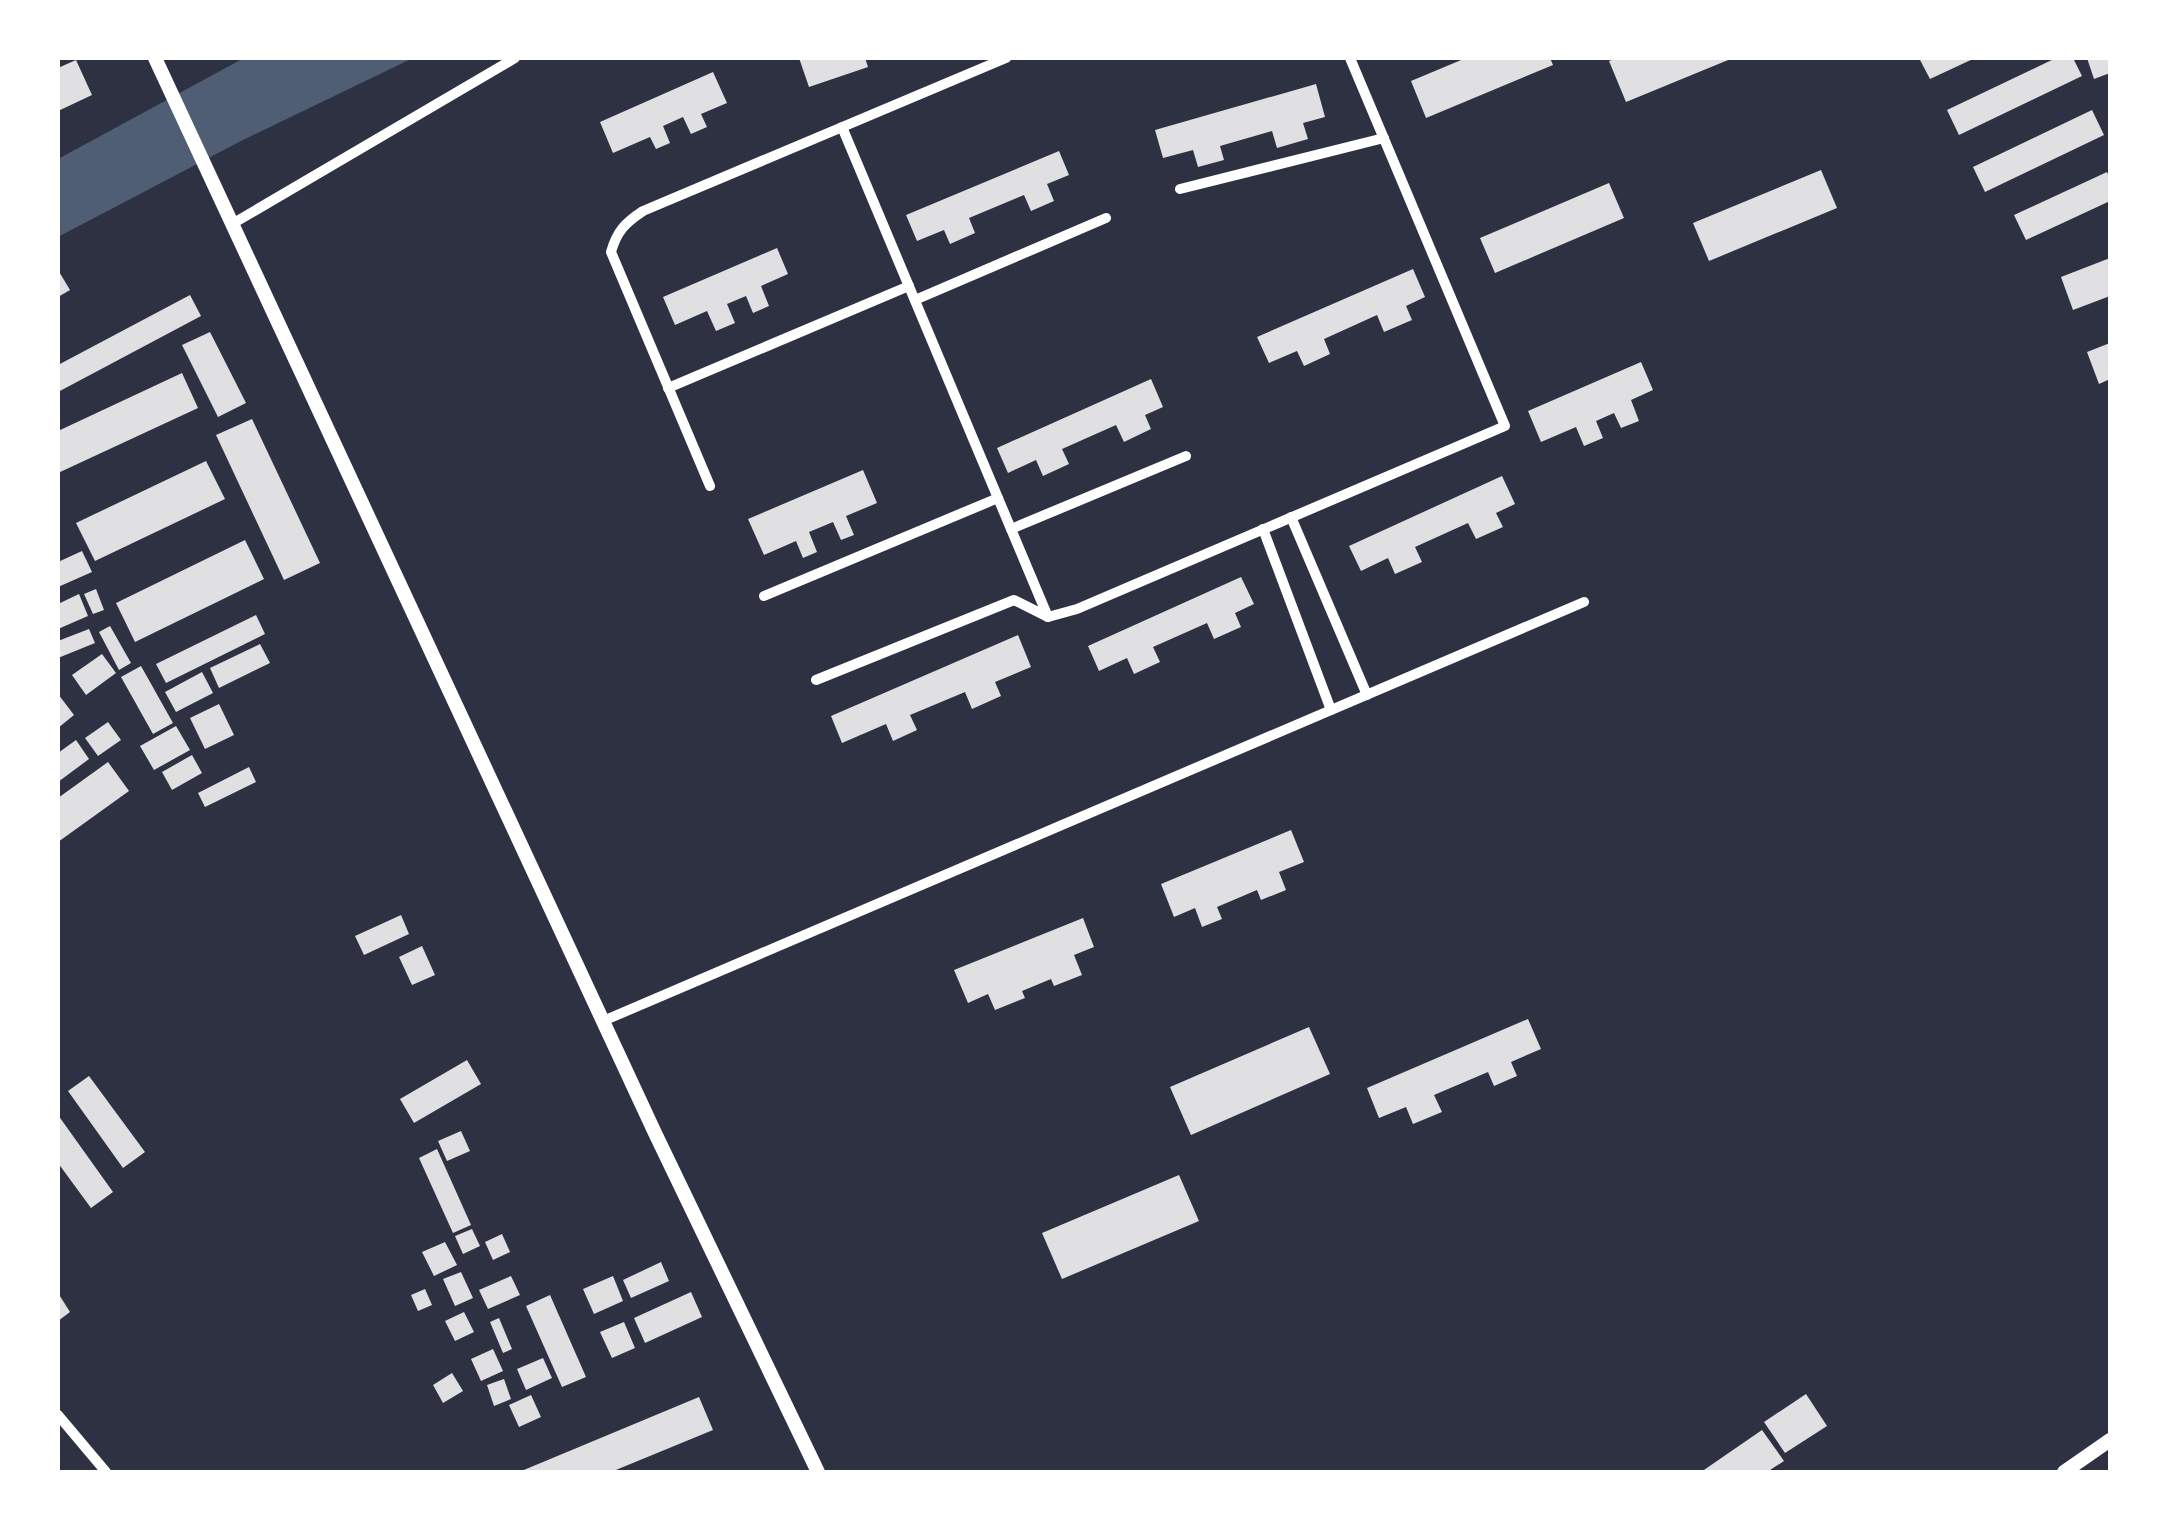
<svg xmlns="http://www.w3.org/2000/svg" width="2168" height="1530" font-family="Ubuntu,sans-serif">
<rect width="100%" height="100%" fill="#2d3142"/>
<path fill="#4f5d75" d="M 244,58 L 413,58 L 239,142 L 58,237 L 58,159 Z"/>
<g fill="#e0e0e3">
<path d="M 799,58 L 865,58 L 868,67 L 809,87 Z"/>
<path d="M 1466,58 L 1550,58 L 1553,65 L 1426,118 L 1411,81 Z"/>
<path d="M 1617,58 L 1733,58 L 1626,102 L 1609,61 Z"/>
<path d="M 1919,58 L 1975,58 L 1930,79 Z"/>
<path d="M 2056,58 L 2073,58 L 2082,76 L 1959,135 L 1947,110 Z"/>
<path d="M 2087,58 L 2110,58 L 2110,73 L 2094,79 Z"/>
<path d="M 76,60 L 92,95 L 58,111 L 58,68 Z"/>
<path d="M 713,72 L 727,103 L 701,114 L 707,127 L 691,134 L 683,117 L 663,126 L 670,143 L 656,149 L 650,137 L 613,153 L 600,122 Z"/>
<path d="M 1316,84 L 1325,117 L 1303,123 L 1308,139 L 1277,148 L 1272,131 L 1220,146 L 1224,160 L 1198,167 L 1193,150 L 1163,158 L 1155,130 Z"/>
<path d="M 2092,110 L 2104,135 L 1985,192 L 1973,167 Z"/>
<path d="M 1059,151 L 1069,175 L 1047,184 L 1054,201 L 1031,211 L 1024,195 L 969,218 L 975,233 L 950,244 L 944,230 L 917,241 L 906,215 Z"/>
<path d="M 1821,170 L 1837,208 L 1709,261 L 1693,223 Z"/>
<path d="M 2107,172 L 2110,180 L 2110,201 L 2026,240 L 2014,215 Z"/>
<path d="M 1609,183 L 1624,218 L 1495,273 L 1480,238 Z"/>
<path d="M 777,248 L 788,274 L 761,286 L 769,306 L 753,313 L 746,296 L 727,304 L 735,323 L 716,331 L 707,311 L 675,325 L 663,297 Z"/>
<path d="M 2110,258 L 2110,296 L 2073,310 L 2061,277 Z"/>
<path d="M 1413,269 L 1425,297 L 1406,306 L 1412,320 L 1384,332 L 1377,315 L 1324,339 L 1330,354 L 1304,366 L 1297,351 L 1269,363 L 1257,337 Z"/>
<path d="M 58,270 L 70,290 L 58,297 Z"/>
<path d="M 190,295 L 201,316 L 58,392 L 58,365 Z"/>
<path d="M 210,332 L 246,403 L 218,417 L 182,345 Z"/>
<path d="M 2110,343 L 2110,379 L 2099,384 L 2087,352 Z"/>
<path d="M 1641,362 L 1653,390 L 1631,400 L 1639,421 L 1621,428 L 1614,413 L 1596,421 L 1603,438 L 1584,446 L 1576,427 L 1541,442 L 1528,411 Z"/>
<path d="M 182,373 L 198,408 L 58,473 L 58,431 Z"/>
<path d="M 1151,379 L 1163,407 L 1145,415 L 1151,429 L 1124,442 L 1116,425 L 1062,449 L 1069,464 L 1043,476 L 1036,460 L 1008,473 L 997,448 Z"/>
<path d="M 252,419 L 320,563 L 284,580 L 216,435 Z"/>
<path d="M 206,461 L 225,499 L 95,561 L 76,523 Z"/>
<path d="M 863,470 L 877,503 L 846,516 L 854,535 L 841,540 L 833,522 L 809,532 L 817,552 L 803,558 L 796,541 L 764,555 L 748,519 Z"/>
<path d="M 1502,476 L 1515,504 L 1496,513 L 1503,527 L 1476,539 L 1468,523 L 1415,547 L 1422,562 L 1395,574 L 1388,558 L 1361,571 L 1349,546 Z"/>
<path d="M 245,540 L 264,579 L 135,642 L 116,603 Z"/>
<path d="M 82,551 L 92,572 L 58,587 L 58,562 Z"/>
<path d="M 1241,577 L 1254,604 L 1235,613 L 1241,627 L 1214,639 L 1207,623 L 1153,647 L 1160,662 L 1134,674 L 1127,658 L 1099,671 L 1088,646 Z"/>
<path d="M 96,589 L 104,610 L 93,614 L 84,594 Z"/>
<path d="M 79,594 L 88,616 L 58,629 L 58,604 Z"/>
<path d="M 256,615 L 265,634 L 166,683 L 156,664 Z"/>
<path d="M 110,626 L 131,663 L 119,670 L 99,632 Z"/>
<path d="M 89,629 L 95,643 L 58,658 L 58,641 Z"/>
<path d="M 1018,635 L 1031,667 L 995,682 L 1001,696 L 972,709 L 965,692 L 910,715 L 917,730 L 893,741 L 886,724 L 842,743 L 831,716 Z"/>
<path d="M 260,644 L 270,663 L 219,688 L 210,668 Z"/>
<path d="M 102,654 L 116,673 L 86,695 L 72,675 Z"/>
<path d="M 141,666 L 173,723 L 153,734 L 121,677 Z"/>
<path d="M 202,672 L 213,693 L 176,712 L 165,692 Z"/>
<path d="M 58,694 L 74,715 L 58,728 Z"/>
<path d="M 219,704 L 234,735 L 205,749 L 190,718 Z"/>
<path d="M 108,722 L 121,740 L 98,756 L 85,738 Z"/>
<path d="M 176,726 L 190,750 L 154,770 L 140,746 Z"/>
<path d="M 76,740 L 89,759 L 58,782 L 58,753 Z"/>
<path d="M 192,755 L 202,773 L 172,790 L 162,772 Z"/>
<path d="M 108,762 L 129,791 L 58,842 L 58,798 Z"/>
<path d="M 249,767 L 256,782 L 205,807 L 198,793 Z"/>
<path d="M 1291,830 L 1304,862 L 1279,872 L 1286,890 L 1261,900 L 1257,890 L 1217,907 L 1222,919 L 1202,927 L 1195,908 L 1174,917 L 1161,884 Z"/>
<path d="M 401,915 L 409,934 L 364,955 L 355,936 Z"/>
<path d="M 1083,918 L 1094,947 L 1074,955 L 1082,975 L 1054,986 L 1051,979 L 1022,991 L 1025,998 L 995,1010 L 988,994 L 968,1003 L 954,970 Z"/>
<path d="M 422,946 L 435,975 L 412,985 L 399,957 Z"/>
<path d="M 1528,1019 L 1541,1049 L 1511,1062 L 1517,1076 L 1494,1086 L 1488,1072 L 1434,1095 L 1442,1112 L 1413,1124 L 1406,1107 L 1379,1118 L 1367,1088 Z"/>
<path d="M 1309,1027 L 1330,1074 L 1191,1135 L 1170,1087 Z"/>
<path d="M 467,1060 L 481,1084 L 414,1123 L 400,1099 Z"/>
<path d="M 89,1076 L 145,1152 L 123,1168 L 68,1091 Z"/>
<path d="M 58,1115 L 113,1192 L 91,1208 L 58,1163 Z"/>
<path d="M 461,1131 L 470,1151 L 447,1161 L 438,1141 Z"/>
<path d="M 437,1149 L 471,1225 L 453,1233 L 419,1158 Z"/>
<path d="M 1179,1175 L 1199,1221 L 1062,1279 L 1042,1233 Z"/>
<path d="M 472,1229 L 480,1246 L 463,1254 L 455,1236 Z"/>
<path d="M 502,1234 L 510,1252 L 493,1260 L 485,1242 Z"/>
<path d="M 445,1242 L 457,1265 L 434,1276 L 422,1252 Z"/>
<path d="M 661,1262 L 669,1281 L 631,1298 L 623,1280 Z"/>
<path d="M 461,1272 L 473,1298 L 455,1306 L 443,1279 Z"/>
<path d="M 511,1276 L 520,1295 L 488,1309 L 479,1290 Z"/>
<path d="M 613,1276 L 623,1301 L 594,1314 L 583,1289 Z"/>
<path d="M 425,1289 L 432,1305 L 418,1311 L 411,1295 Z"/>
<path d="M 691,1292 L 702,1317 L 645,1343 L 634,1318 Z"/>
<path d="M 58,1293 L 70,1312 L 58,1321 Z"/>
<path d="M 550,1295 L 586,1377 L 562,1387 L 526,1306 Z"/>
<path d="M 464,1312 L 474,1332 L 455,1341 L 445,1321 Z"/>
<path d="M 499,1318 L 512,1349 L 503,1353 L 490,1322 Z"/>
<path d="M 624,1322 L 635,1348 L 612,1358 L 600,1332 Z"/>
<path d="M 493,1349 L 503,1371 L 481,1381 L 471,1359 Z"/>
<path d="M 543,1358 L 552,1378 L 526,1390 L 517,1369 Z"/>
<path d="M 452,1373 L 463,1391 L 443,1403 L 433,1385 Z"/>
<path d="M 504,1379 L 511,1399 L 494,1406 L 487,1385 Z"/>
<path d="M 1806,1394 L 1827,1426 L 1785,1453 L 1764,1422 Z"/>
<path d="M 531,1395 L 541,1417 L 519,1427 L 509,1405 Z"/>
<path d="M 699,1397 L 713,1430 L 611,1472 L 519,1472 Z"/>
<path d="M 1762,1430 L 1784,1461 L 1767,1472 L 1701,1472 Z"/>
</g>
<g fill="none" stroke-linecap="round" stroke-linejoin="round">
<g stroke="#fff" stroke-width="10">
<path d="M 842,127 L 1048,617"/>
<path d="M 1180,189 L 1384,138"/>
<path d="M 232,224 L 515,58"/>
<path d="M 915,300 L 1106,218"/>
<path d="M 668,388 L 909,286"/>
<path d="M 710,486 L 611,252 C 617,231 625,223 643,211 L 1006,58"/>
<path d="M 1291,517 L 1367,695"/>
<path d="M 1011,529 L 1186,456"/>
<path d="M 1263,529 L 1331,710"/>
<path d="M 764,596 L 998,498"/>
<path d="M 816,680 L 1014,600 L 1048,617 L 1077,609 L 1505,426 L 1350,58"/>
<path d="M 603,1021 L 1584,602"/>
<path d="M 58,1415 L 106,1472"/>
</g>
<g stroke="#fff" stroke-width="14">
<path d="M 155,58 L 655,1133 L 818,1472"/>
<path d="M 2064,1472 L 2110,1440"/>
</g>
</g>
<rect width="2168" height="1530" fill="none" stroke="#ffffff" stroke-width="120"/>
</svg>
